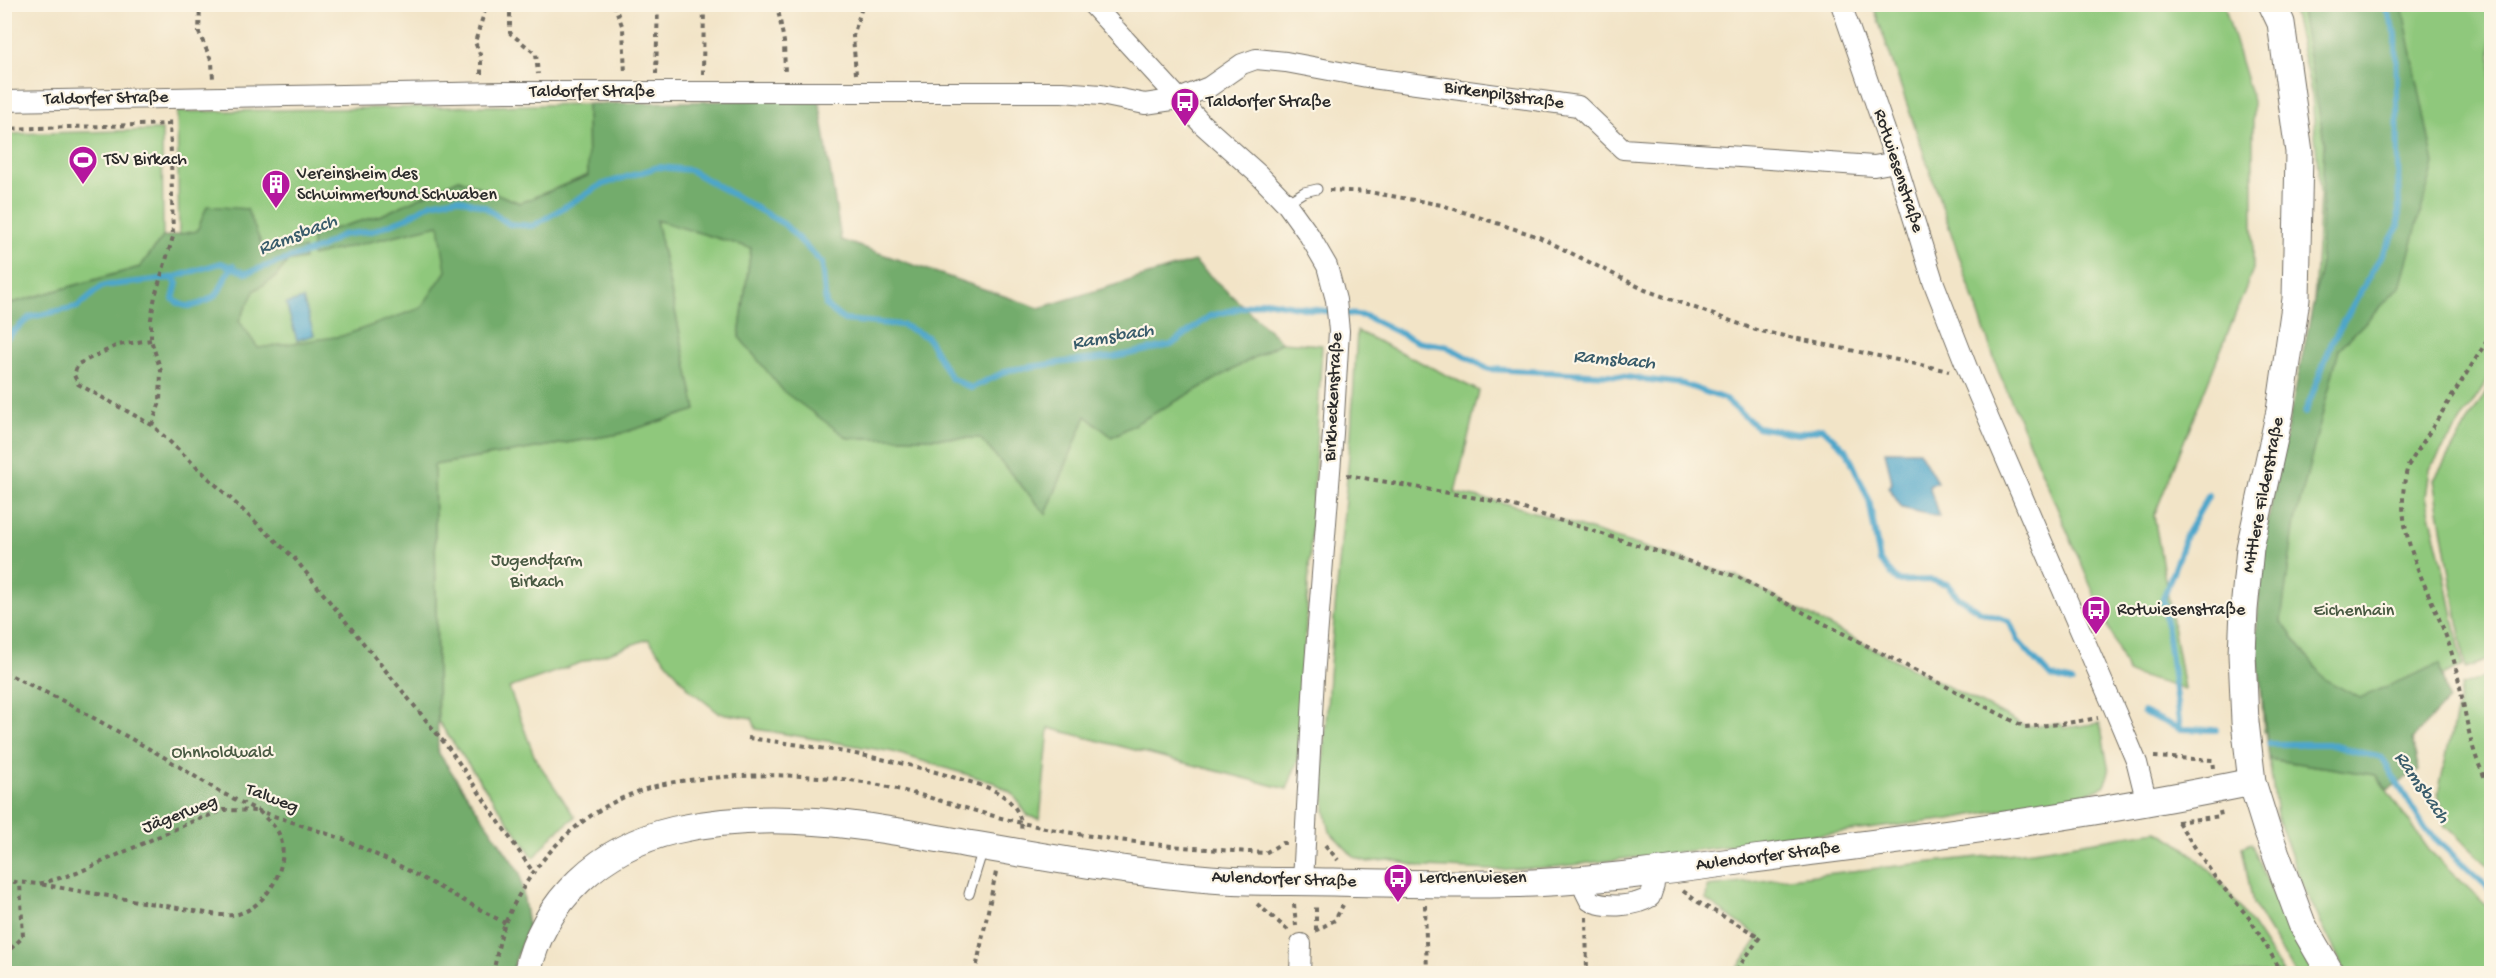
<svg xmlns="http://www.w3.org/2000/svg" width="2496" height="978" font-family="'Gochi Hand',sans-serif">
<rect width="100%" height="100%" fill="#fcf5e5"/>
<filter id="ink" filterUnits="userSpaceOnUse"><feTurbulence type="fractalNoise" baseFrequency=".0167" numOctaves="2"/><feDisplacementMap in="SourceGraphic" scale="12" xChannelSelector="R" yChannelSelector="G"/><feConvolveMatrix kernelMatrix="1 2 1 2 8 2 1 2 1" color-interpolation-filters="sRGB"/></filter>
<filter id="wash" filterUnits="userSpaceOnUse"><feTurbulence type="fractalNoise" baseFrequency=".008" numOctaves="4" result="noise"/><feDisplacementMap in="SourceGraphic" scale="24" xChannelSelector="R" yChannelSelector="G"/><feGaussianBlur stdDeviation="1.35" result="paint"/><feColorMatrix in="noise" values="0 0 0 0 0 0 0 0 0 0 0 0 0 0 0 0 0 1.4 0 .05"/><feComposite in="paint" operator="in"/></filter>
<g filter="url(#wash)">
<rect width="100%" height="100%" fill="#f2e4c7"/>
<g fill="#8fc87c" stroke="#5d7a54" stroke-width="1.5">
<path d="M 1873,5 L 2224,5 L 2253,101 L 2253,270 L 2154,516 L 2184,689 L 2128,673 L 1998,370 Z"/>
<path d="M 2292,5 L 2491,5 L 2491,374 L 2430,469 L 2426,497 L 2442,562 L 2463,666 L 2374,708 L 2351,733 L 2264,732 L 2257,625 L 2313,319 L 2320,194 L 2312,97 Z"/>
<path d="M 587,104 L 588,175 L 520,203 L 459,179 L 382,215 L 312,235 L 451,210 L 519,244 L 438,320 L 223,361 L 238,282 L 275,278 L 287,262 L 242,263 L 179,241 L 177,112 Z"/>
<path d="M 162,130 L 163,237 L 140,267 L 5,305 L 5,134 Z"/>
<path d="M 656,220 L 751,248 L 739,337 L 848,438 L 980,438 L 1046,514 L 1086,415 L 1112,436 L 1282,342 L 1322,345 L 1298,760 L 1287,789 L 1049,728 L 1040,819 L 1028,816 L 1013,794 L 995,783 L 893,752 L 756,729 L 752,718 L 719,713 L 689,689 L 648,639 L 509,688 L 535,758 L 575,817 L 554,834 L 534,858 L 438,721 L 434,465 L 619,434 L 696,410 Z"/>
<path d="M 1357,331 L 1479,391 L 1455,493 L 1505,503 L 1738,577 L 1821,622 L 2025,726 L 2061,724 L 2064,728 L 2100,723 L 2109,772 L 2104,786 L 2082,795 L 1950,819 L 1556,867 L 1493,870 L 1424,867 L 1389,860 L 1368,862 L 1354,857 L 1330,832 L 1325,810 L 1323,771 L 1329,675 L 1351,433 Z"/>
<path d="M 2491,383 L 2491,659 L 2466,668 L 2434,480 Z"/>
<path d="M 2491,674 L 2491,868 L 2445,825 L 2438,793 L 2462,686 Z"/>
<path d="M 2269,759 L 2376,775 L 2429,850 L 2491,910 L 2491,973 L 2346,973 L 2301,882 L 2277,816 Z"/>
<path d="M 2157,831 C 2213,858 2251,922 2283,973 L 1734,973 L 1759,937 L 1706,900 L 1707,887 L 2033,851 Z"/>
<path d="M 2251,843 L 2274,897 L 2313,973 L 2295,973 L 2253,904 L 2242,847 Z"/>
</g>
<g fill="#73ac6c" stroke="#4f6c4c" stroke-width="1.5">
<path d="M 2300,5 L 2402,5 L 2434,164 L 2400,287 L 2339,349 L 2295,522 L 2281,621 L 2324,679 L 2360,698 L 2439,664 L 2448,700 L 2412,739 L 2419,771 L 2387,790 L 2376,775 L 2269,759 L 2256,639 L 2262,549 L 2320,272 L 2324,140 Z"/>
<path d="M 819,99 L 841,240 L 1039,308 L 1194,261 L 1282,342 L 1112,437 L 1086,416 L 1046,514 L 980,438 L 848,438 L 784,392 L 739,337 L 751,248 L 656,220 L 696,410 L 619,434 L 434,465 L 438,752 L 520,873 L 528,926 L 511,973 L 5,974 L 5,305 L 140,267 L 163,237 L 197,231 L 207,206 L 247,209 L 265,253 L 304,248 L 304,259 L 287,262 L 275,278 L 255,290 L 239,321 L 258,348 L 342,336 L 421,308 L 446,271 L 439,225 L 312,256 L 312,235 L 382,215 L 459,179 L 520,203 L 588,176 L 587,104 Z"/>
</g>
<g fill="#4da6ca" stroke="#3c687a" stroke-width="1.5">
<path d="M 303,299 L 314,335 L 297,340 L 286,304 Z"/>
<path d="M 1885,451 L 1919,451 L 1937,482 L 1929,486 L 1939,517 L 1902,508 L 1888,487 L 1892,482 Z"/>
</g>
<g fill="none" stroke-linecap="round" stroke-linejoin="round">
<g stroke="#4da6ca" stroke-width="6">
<path d="M 171,278 L 177,283 L 173,299 C 181,306 188,308 199,304 C 227,294 217,285 233,266"/>
<path d="M 4,340 L 30,317 L 77,307 L 102,286 L 171,278 L 221,263 L 246,273 L 320,248 L 342,235 L 372,231 L 406,218 L 431,203 L 457,198 L 485,207 L 509,224 L 533,226 L 601,185 L 658,167 L 690,170 L 784,224 L 822,263 L 826,306 L 844,320 L 902,325 L 927,337 L 951,378 L 971,388 L 1009,370 L 1065,362 L 1114,357 L 1171,345 L 1210,316 L 1266,301 L 1309,309 L 1365,316 L 1418,342 L 1446,346 L 1489,369 L 1610,375 L 1683,384 L 1725,399 L 1757,427 L 1798,434 L 1822,428 L 1847,451 L 1869,500 L 1880,561 L 1898,581 L 1931,580 L 1947,584 L 1958,597 L 1981,612 L 2009,621 L 2018,641 L 2050,676 L 2072,682"/>
<path d="M 2305,413 L 2332,342 L 2399,225 L 2396,35 L 2384,4"/>
<path d="M 2143,712 L 2180,729 L 2216,730"/>
<path d="M 2180,729 L 2163,599 L 2186,535 L 2209,495"/>
<path d="M 2269,744 L 2328,744 L 2382,758 L 2426,830 L 2492,891"/>
</g>
</g>
</g>
<g filter="url(#ink)">
<g fill="none" stroke-linecap="round" stroke-linejoin="round">
<g stroke="#716c62" stroke-width="11">
<g id="service">
<path d="M 1286,203 L 1304,192 L 1317,189"/>
<path d="M 969,894 L 983,849"/>
</g>
</g>
<g stroke="#716c62" stroke-width="22">
<g id="minor">
<path d="M 1092,4 L 1202,124 L 1258,174 L 1286,203 L 1309,235 L 1327,266 L 1336,300 L 1339,331 L 1333,433 L 1314,677 L 1303,881"/>
<path d="M 1841,4 L 1896,162 L 1933,281 L 1971,378 L 2116,713 L 2137,763 L 2147,803"/>
<path d="M 4,101 L 505,92 L 1062,92 L 1101,95 L 1145,104 L 1179,99 L 1209,87 L 1242,64 L 1256,59 L 1286,62 L 1372,78 L 1578,106 L 1623,149 L 1874,166 L 1896,162"/>
<path d="M 1585,891 L 1590,901 C 1608,908 1634,907 1650,897 L 1654,885"/>
<path d="M 1300,974 L 1301,944"/>
</g>
</g>
<g stroke="#716c62" stroke-width="29">
<g id="secondary">
<path d="M 2272,4 L 2281,23 L 2299,152 L 2296,299 L 2280,411 L 2250,548 L 2244,610 L 2242,654 L 2245,722 L 2252,782 L 2267,830 L 2302,924 L 2331,974"/>
<path d="M 527,974 C 543,899 602,847 675,830 C 772,808 867,826 963,843 C 1049,858 1136,874 1224,880 C 1260,882 1297,881 1333,882 C 1400,883 1466,886 1533,883 C 1629,878 1726,862 1822,850 C 1966,832 2110,811 2252,782"/>
</g>
</g>
<g stroke="#716c62" stroke-width="4" stroke-dasharray="4.5 4.5" stroke-linecap="butt">
<path d="M 200,4 L 199,33 L 212,62 L 213,79"/>
<path d="M 510,4 L 510,33 L 536,54 L 538,74"/>
<path d="M 614,4 L 623,28 L 625,74"/>
<path d="M 777,4 L 784,42 L 785,74"/>
<path d="M 481,74 L 481,57 L 475,42 L 487,4"/>
<path d="M 656,74 L 658,4"/>
<path d="M 703,74 L 704,4"/>
<path d="M 856,74 L 853,36 L 863,4"/>
<path d="M 4,129 L 171,124"/>
<path d="M 1329,190 L 1369,192 L 1442,205 L 1539,237 L 1645,290 L 1756,330 L 1949,371"/>
<path d="M 2492,333 L 2408,466 C 2388,536 2433,590 2452,654 C 2466,700 2465,748 2492,790"/>
<path d="M 151,340 L 118,345 L 78,364 L 74,375 L 78,384 L 152,425 L 295,559 L 451,751 L 533,872"/>
<path d="M 152,425 L 160,402 L 161,371 L 151,340 L 151,319 L 155,296 L 173,237 L 170,117"/>
<path d="M 1347,475 L 1505,503 L 1738,577 L 1821,622 L 2025,727 L 2061,724 L 2098,718"/>
<path d="M 4,672 L 63,701 L 162,756 L 220,792 L 259,811 L 343,839 L 400,866 L 505,923"/>
<path d="M 748,738 C 818,747 888,757 956,778 C 973,783 993,787 1007,799 C 1016,807 1023,819 1021,831"/>
<path d="M 2154,757 L 2213,760 L 2214,768"/>
<path d="M 2177,822 L 2221,816 L 2220,811"/>
<path d="M 2178,822 L 2216,879 L 2250,919 L 2283,974"/>
<path d="M 1325,845 L 1338,860"/>
<path d="M 4,881 L 39,884 L 77,873 L 191,822 L 224,810 L 259,811 C 265,818 274,825 278,832 C 293,860 269,904 241,913 C 235,916 225,915 218,915 L 39,884"/>
<path d="M 1683,891 L 1698,902 L 1760,937 L 1734,974"/>
<path d="M 1257,904 L 1288,930"/>
<path d="M 1294,904 L 1296,926"/>
<path d="M 1425,905 L 1427,974"/>
<path d="M 1586,917 L 1587,974"/>
<path d="M 1316,930 L 1316,904"/>
<path d="M 1315,931 L 1335,920 L 1343,905"/>
<path d="M 4,955 L 23,937 L 20,883"/>
<path d="M 493,974 C 497,956 499,937 506,921 C 534,856 587,804 656,786 C 678,780 701,779 723,777 C 765,774 808,775 850,780 C 909,788 964,810 1022,823 C 1101,841 1183,848 1265,853 L 1282,843 L 1287,843"/>
<path d="M 975,974 L 996,872"/>
</g>
<use href="#service" stroke="#fff" stroke-width="9"/>
<use href="#minor" stroke="#fff" stroke-width="20"/>
<use href="#secondary" stroke="#fff" stroke-width="27"/>
</g>
</g>
<defs>
<g id="bus-pin" transform="scale(1.5)"><path d="M0 17L-7.5 6A9.5 9.5 0 1 1 7.5 6Z" fill="#b5179e" stroke="#fcf5e5"/><path d="M-5-6H5V4H4V6H2V4H-2V6H-4V4H-5ZM-3.5-4V0h7V-4ZM-3.5 1.2v1.5H-2V1.2ZM2 1.2v1.5H3.5V1.2Z" fill="#fff"/></g>
<g id="stadium-pin" transform="scale(1.5)"><path d="M0 17L-7.5 6A9.5 9.5 0 1 1 7.5 6Z" fill="#b5179e" stroke="#fcf5e5"/><path d="M0-5a6.5 5 0 1 0 0 10a6.5 5 0 1 0 0-10ZM-3.5-1.8h7v3.6h-7Z" fill="#fff"/></g>
<g id="building-pin" transform="scale(1.5)"><path d="M0 17L-7.5 6A9.5 9.5 0 1 1 7.5 6Z" fill="#b5179e" stroke="#fcf5e5"/><path d="M-4-6H4V6H1V3H-1V6H-4ZM-2.5-4.3h1.7v1.8h-1.7ZM.8-4.3h1.7v1.8H.8ZM-2.5-1h1.7V.8h-1.7ZM.8-1h1.7V.8H.8Z" fill="#fff"/></g>
</defs>
<g fill-rule="evenodd">
<use href="#bus-pin" x="1185" y="102"/>
<use href="#stadium-pin" x="83" y="160"/>
<use href="#building-pin" x="276" y="184"/>
<use href="#bus-pin" x="2096" y="610"/>
<use href="#bus-pin" x="1398" y="878"/>
</g>
<g text-anchor="middle" dominant-baseline="central" stroke-width="4.5" stroke-linejoin="round" paint-order="stroke">
<g font-size="18" fill="#2b2b2b" stroke="#fcf5e5">
<text x="592" y="92">Taldorfer Straße</text>
<text transform="translate(1504 96) rotate(8)">Birkenpilzstraße</text>
<text transform="translate(106 99) rotate(-1)">Taldorfer Straße</text>
<text transform="translate(1898 171) rotate(72)">Rotwiesenstraße</text>
<text transform="translate(1334 397) rotate(-87)">Birkheckenstraße</text>
<text transform="translate(2264 495) rotate(-79)">Mittlere Filderstraße</text>
<text transform="translate(272 799) rotate(21)">Talweg</text>
<text transform="translate(180 815) rotate(-21)">Jägerweg</text>
<text transform="translate(1768 857) rotate(-7)">Aulendorfer Straße</text>
<text transform="translate(1284 880) rotate(2)">Aulendorfer Straße</text>
</g>
<g font-size="18" fill="#2b2b2b" stroke="#fcf5e5" text-anchor="start">
<text x="1206" y="102">Taldorfer Straße</text>
<text x="104" y="160">TSV Birkach</text>
<text x="297" y="174">Vereinsheim des<tspan x="297" dy="21">Schwimmerbund Schwaben</tspan></text>
<text x="2117" y="610">Rotwiesenstraße</text>
<text x="1419" y="878">Lerchenwiesen</text>
</g>
<g font-size="18" fill="#495a43" stroke="#fcf5e5">
<text x="537" y="561">Jugendfarm<tspan x="537" dy="21">Birkach</tspan></text>
<text x="2354" y="611">Eichenhain</text>
<text x="222" y="753">Ohnholdwald</text>
</g>
<g font-size="20" font-style="italic" fill="#395c6b" stroke="#fcf5e5">
<text transform="translate(298 236) rotate(-21)">Ramsbach</text>
<text transform="translate(1113 338) rotate(-10)">Ramsbach</text>
<text transform="translate(1614 361) rotate(5)">Ramsbach</text>
<text transform="translate(2421 788) rotate(55)">Ramsbach</text>
</g>
</g>
<rect width="2496" height="978" fill="none" stroke="#fcf5e5" stroke-width="24"/>
</svg>
